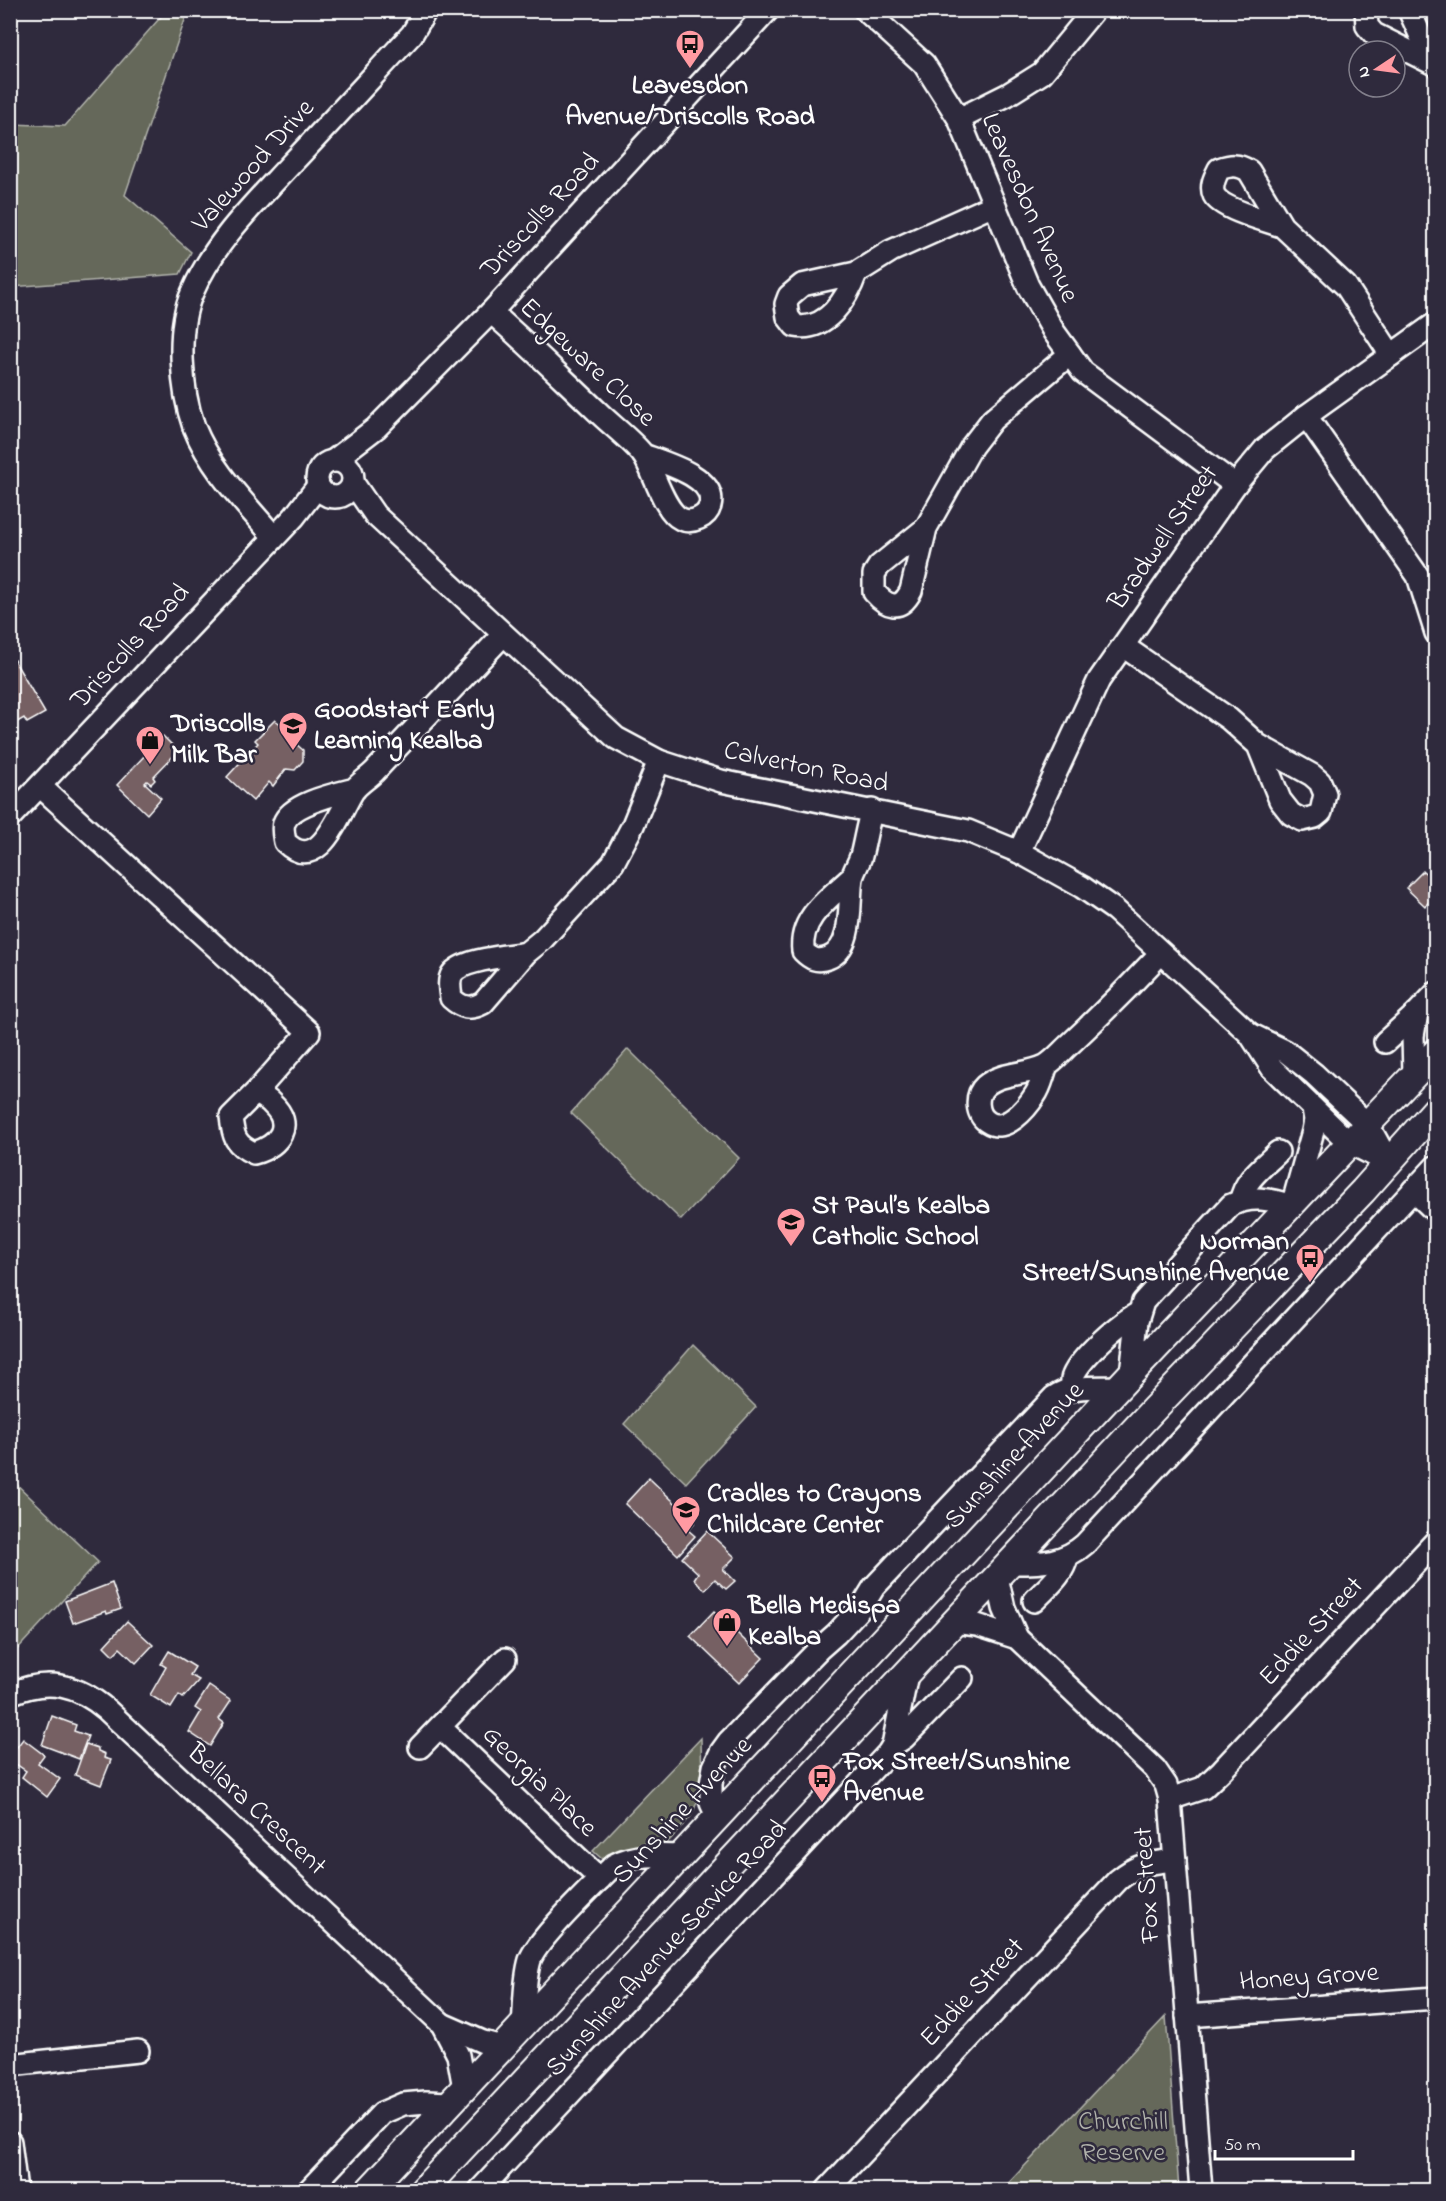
<svg xmlns="http://www.w3.org/2000/svg" width="1446" height="2201" font-family="'Indie Flower',sans-serif">
<rect width="100%" height="100%" fill="#2f2a3d"/>
<filter id="ink" filterUnits="userSpaceOnUse"><feTurbulence type="fractalNoise" baseFrequency=".0167" numOctaves="2"/><feDisplacementMap in="SourceGraphic" scale="12" xChannelSelector="R" yChannelSelector="G"/><feConvolveMatrix kernelMatrix="1 2 1 2 8 2 1 2 1" color-interpolation-filters="sRGB"/></filter>
<g filter="url(#ink)">
<g fill="#65685a" stroke="#b2b4ac" stroke-width="1.5">
<path d="M 166,11 L 188,11 L 125,195 L 191,252 L 180,274 L 11,287 L 11,124 L 65,126 Z"/>
<path d="M 628,1049 L 739,1158 L 681,1220 L 571,1113 Z"/>
<path d="M 693,1345 L 756,1407 L 686,1483 L 624,1424 Z"/>
<path d="M 10,1478 L 98,1562 L 11,1656 L 10,1656 Z"/>
<path d="M 701,1738 L 702,1791 L 691,1816 L 670,1840 L 661,1845 L 627,1849 L 602,1859 L 593,1851 Z"/>
<path d="M 1166,2016 L 1179,2190 L 1002,2190 Z"/>
</g>
<g fill="#766064" stroke="#fff" stroke-width="1.5">
<path d="M 11,655 L 45,713 L 27,723 L 24,718 L 14,724 L 10,717 Z"/>
<path d="M 275,720 L 289,730 L 288,737 L 303,750 L 303,761 L 295,770 L 286,769 L 273,786 L 269,782 L 253,801 L 227,777 L 258,743 L 255,740 Z"/>
<path d="M 163,736 L 178,751 L 153,777 L 155,780 L 151,784 L 147,781 L 145,783 L 161,798 L 147,814 L 117,785 Z"/>
<path d="M 1423,871 L 1436,882 L 1436,905 L 1431,900 L 1425,906 L 1406,888 Z"/>
<path d="M 649,1478 L 695,1522 L 688,1530 L 695,1536 L 678,1555 L 625,1504 Z"/>
<path d="M 707,1531 L 735,1557 L 723,1569 L 735,1581 L 726,1589 L 715,1579 L 705,1590 L 694,1579 L 698,1573 L 682,1558 Z"/>
<path d="M 112,1583 L 121,1609 L 107,1614 L 106,1611 L 73,1623 L 65,1601 Z"/>
<path d="M 714,1611 L 763,1658 L 739,1683 L 690,1636 Z"/>
<path d="M 127,1621 L 153,1645 L 136,1663 L 120,1648 L 113,1655 L 104,1646 Z"/>
<path d="M 169,1651 L 195,1667 L 190,1675 L 199,1680 L 183,1698 L 179,1695 L 171,1708 L 150,1695 L 166,1667 L 161,1664 Z"/>
<path d="M 209,1686 L 231,1701 L 219,1719 L 224,1723 L 210,1746 L 189,1732 L 201,1712 L 195,1708 Z"/>
<path d="M 52,1716 L 76,1725 L 74,1731 L 88,1736 L 79,1759 L 42,1745 Z"/>
<path d="M 23,1739 L 44,1755 L 38,1763 L 60,1779 L 47,1797 L 22,1777 L 26,1771 L 10,1760 L 10,1756 Z"/>
<path d="M 86,1744 L 98,1748 L 98,1751 L 105,1754 L 104,1758 L 111,1760 L 101,1785 L 75,1775 Z"/>
</g>
<g fill="none" stroke-linecap="round" stroke-linejoin="round">
<g stroke="#fff" stroke-width="26">
<g id="minor">
<path d="M 865,10 L 924,64 L 959,119 L 1028,286 L 1054,332 L 1083,372 L 1235,485"/>
<path d="M 1366,10 L 1367,26 L 1374,34 L 1436,65"/>
<path d="M 1409,10 L 1433,63"/>
<path d="M 959,119 L 1007,95 L 1042,73 L 1094,10"/>
<path d="M 1282,226 C 1267,221 1221,209 1214,195 C 1210,186 1215,177 1219,169 C 1231,165 1238,164 1249,171 L 1282,226 L 1346,286 L 1391,355"/>
<path d="M 856,273 C 847,299 826,332 795,326 L 788,317 L 786,304 L 789,296 L 802,285 L 856,273 L 891,251 L 994,205"/>
<path d="M 491,312 C 528,344 562,378 598,412 C 610,424 635,443 644,456 C 654,472 664,511 681,519 C 692,524 707,517 710,506 C 718,477 662,462 643,455"/>
<path d="M 1306,416 L 1418,576 L 1436,633"/>
<path d="M 333,461 L 376,428 L 491,312 L 768,10"/>
<circle cx="335" cy="479" r="18"/>
<path d="M 353,483 L 375,515 L 616,738 L 659,761 L 721,781 L 968,831 L 1019,852 L 1082,887 L 1115,910 L 1250,1034 L 1272,1068 L 1339,1133 L 1350,1143 L 1389,1163"/>
<path d="M 926,528 L 879,566 L 874,574 L 874,592 C 887,607 900,612 911,591 L 926,528 L 972,446 L 992,420 L 1070,354"/>
<path d="M 274,537 C 245,503 211,470 194,427 C 181,391 176,329 192,293 C 214,242 254,204 291,164 C 332,121 372,77 412,34 L 426,10"/>
<path d="M 1123,646 L 1229,719 L 1258,745 L 1312,775 L 1320,782 L 1325,794 L 1321,812 L 1315,817 L 1302,820 L 1291,814 L 1280,800 L 1258,745"/>
<path d="M 40,786 L 309,1032 L 256,1092 L 231,1117 C 233,1136 235,1145 254,1153 C 279,1146 295,1125 272,1104 C 268,1099 261,1096 256,1092"/>
<path d="M 355,789 C 336,794 291,803 284,823 C 282,829 284,836 285,842 C 319,876 339,813 353,791 C 358,784 368,778 374,772 L 503,635"/>
<path d="M 10,817 L 294,517 L 318,486"/>
<path d="M 1019,852 L 1099,680 L 1235,485 L 1265,449 L 1306,416 L 1436,323"/>
<path d="M 852,877 C 830,898 799,917 803,951 C 811,959 817,962 828,958 C 855,948 848,900 852,878 C 854,870 859,863 861,856 C 865,841 867,825 872,810"/>
<path d="M 526,953 C 509,956 462,959 452,974 C 448,981 450,990 451,998 C 462,1008 470,1010 483,1003 L 526,953 L 542,940 L 613,863 L 633,825 L 659,761"/>
<path d="M 1250,1034 L 1285,1051 L 1314,1074 L 1368,1125 L 1389,1163"/>
<path d="M 1385,1042 L 1417,1013"/>
<path d="M 1047,1065 C 1043,1075 1041,1087 1035,1095 C 1027,1108 1005,1134 988,1122 C 976,1115 975,1095 985,1086 C 1001,1072 1027,1075 1045,1066 C 1054,1061 1062,1051 1070,1044 C 1101,1015 1132,984 1161,953"/>
<path d="M 1414,1075 L 1413,1036 L 1417,1013 L 1436,993"/>
<path d="M 1413,1190 L 1436,1212"/>
<path d="M 1241,1200 C 1244,1180 1264,1166 1278,1152"/>
<path d="M 1131,1374 L 1137,1321 L 1143,1302 L 1231,1205 C 1252,1195 1270,1199 1292,1206 L 1313,1131 L 1315,1120 L 1313,1108"/>
<path d="M 1072,1390 C 1072,1385 1071,1380 1073,1376 C 1081,1357 1120,1322 1139,1313"/>
<path d="M 1010,1563 C 1038,1563 1063,1564 1085,1544 L 1436,1166"/>
<path d="M 997,1577 L 1004,1608 L 1017,1638"/>
<path d="M 1034,1601 C 1046,1588 1063,1576 1067,1557"/>
<path d="M 954,1622 L 977,1625 L 1017,1638 L 1155,1769 L 1166,1785 L 1170,1799 L 1201,2190"/>
<path d="M 10,1694 C 48,1677 78,1685 107,1710 L 442,2024 L 458,2055 L 464,2088"/>
<path d="M 440,1727 L 600,1879"/>
<path d="M 893,1745 L 904,1738 L 962,1678"/>
<path d="M 420,1747 L 505,1659"/>
<path d="M 1170,1799 L 1203,1788 L 1222,1770 L 1436,1541"/>
<path d="M 718,1818 L 711,1803 L 711,1784 L 714,1767 L 721,1752 L 729,1741 L 819,1649 L 836,1634 L 863,1605 L 874,1587 L 1054,1397 C 1072,1384 1098,1388 1120,1387"/>
<path d="M 1187,2016 L 1436,1998"/>
<path d="M 442,2024 L 483,2042 L 502,2047"/>
<path d="M 523,2025 C 525,2004 524,1980 530,1960 C 537,1939 596,1883 614,1865 C 634,1854 659,1855 682,1856"/>
<path d="M 10,2065 L 138,2051"/>
<path d="M 10,2142 L 16,2190"/>
<path d="M 309,2190 L 382,2113 L 403,2104 L 426,2102 L 450,2103"/>
<path d="M 480,2190 L 888,1753 L 893,1745 L 907,1674"/>
<path d="M 827,2190 L 1118,1880 C 1139,1863 1150,1863 1175,1860"/>
</g>
</g>
<g stroke="#fff" stroke-width="30">
<g id="major">
<path d="M 369,2190 L 1131,1374 L 1436,1052"/>
<path d="M 423,2190 L 1153,1410 L 1363,1191 L 1436,1109"/>
</g>
</g>
<use href="#minor" stroke="#2f2a3d" stroke-width="21"/>
<use href="#major" stroke="#2f2a3d" stroke-width="26"/>
</g>
</g>
<defs>
<g id="bus-pin" transform="scale(1.5)"><path d="M0 17L-7.5 6A9.5 9.5 0 1 1 7.5 6Z" fill="#ff9aa2" stroke="#2f2a3d"/><path d="M-5-6H5V4H4V6H2V4H-2V6H-4V4H-5ZM-3.5-4V0h7V-4ZM-3.5 1.2v1.5H-2V1.2ZM2 1.2v1.5H3.5V1.2Z" fill="#111"/></g>
<g id="school-pin" transform="scale(1.5)"><path d="M0 17L-7.5 6A9.5 9.5 0 1 1 7.5 6Z" fill="#ff9aa2" stroke="#2f2a3d"/><path d="M0-5L7-2L0 1L-7-2ZM-4 1L0 2.5L4 1V4Q0 6-4 4Z" fill="#111"/></g>
<g id="shop-pin" transform="scale(1.5)"><path d="M0 17L-7.5 6A9.5 9.5 0 1 1 7.5 6Z" fill="#ff9aa2" stroke="#2f2a3d"/><path d="M-5-2.5h2.3a2.7 3.5 0 0 1 5.4 0H5L5.5 6h-11ZM-1.5-2.5h3a1.5 2.3 0 0 0-3 0Z" fill="#111"/></g>
</defs>
<g fill-rule="evenodd">
<use href="#bus-pin" x="690" y="44"/>
<use href="#school-pin" x="293" y="726"/>
<use href="#shop-pin" x="150" y="740"/>
<use href="#school-pin" x="791" y="1222"/>
<use href="#bus-pin" x="1310" y="1258"/>
<use href="#school-pin" x="686" y="1510"/>
<use href="#shop-pin" x="727" y="1622"/>
<use href="#bus-pin" x="822" y="1778"/>
</g>
<g text-anchor="middle" dominant-baseline="central" stroke-width="5" stroke-linejoin="round" paint-order="stroke">
<g font-size="27" font-weight="bold" fill="#fff" stroke="#2f2a3d" text-anchor="start">
<text x="690" y="86" text-anchor="middle">Leavesdon<tspan x="690" dy="31">Avenue/Driscolls Road</tspan></text>
<text x="314" y="710">Goodstart Early<tspan x="314" dy="31">Learning Kealba</tspan></text>
<text x="171" y="724">Driscolls<tspan x="171" dy="31">Milk Bar</tspan></text>
<text x="812" y="1206">St Paul’s Kealba<tspan x="812" dy="31">Catholic School</tspan></text>
<text x="1289" y="1242" text-anchor="end">Norman<tspan x="1289" dy="31">Street/Sunshine Avenue</tspan></text>
<text x="707" y="1494">Cradles to Crayons<tspan x="707" dy="31">Childcare Center</tspan></text>
<text x="748" y="1606">Bella Medispa<tspan x="748" dy="31">Kealba</tspan></text>
<text x="843" y="1762">Fox Street/Sunshine<tspan x="843" dy="31">Avenue</tspan></text>
</g>
<g font-size="27" fill="#fff" stroke="#2f2a3d">
<text transform="translate(254 166) rotate(-48)">Valewood Drive</text>
<text transform="translate(1029 208) rotate(66)">Leavesdon Avenue</text>
<text transform="translate(541 216) rotate(-47)">Driscolls Road</text>
<text transform="translate(587 363) rotate(43)">Edgeware Close</text>
<text transform="translate(1164 538) rotate(-55)">Bradwell Street</text>
<text transform="translate(131 647) rotate(-47)">Driscolls Road</text>
<text transform="translate(806 768) rotate(12)">Calverton Road</text>
<text transform="translate(1015 1456) rotate(-47)">Sunshine Avenue</text>
<text transform="translate(1312 1632) rotate(-47)">Eddie Street</text>
<text transform="translate(539 1782) rotate(44)">Georgia Place</text>
<text transform="translate(256 1810) rotate(43)">Bellara Crescent</text>
<text transform="translate(683 1811) rotate(-47)">Sunshine Avenue</text>
<text transform="translate(1148 1885) rotate(-94)">Fox Street</text>
<text transform="translate(667 1949) rotate(-47)">Sunshine Avenue Service Road</text>
<text transform="translate(1309 1978) rotate(-4)">Honey Grove</text>
<text transform="translate(973 1993) rotate(-47)">Eddie Street</text>
</g>
<g font-size="27" fill="#b2b4ac" stroke="#2f2a3d">
<text x="1123" y="2122">Churchill<tspan x="1123" dy="31">Reserve</tspan></text>
</g>
</g>
<rect width="1446" height="2201" fill="none" stroke="#2f2a3d" stroke-width="36"/>
<rect x="18" y="18" width="1410" height="2165" fill="none" stroke="#fff" stroke-width="2" filter="url(#ink)"/>
<g transform="translate(1377 69) rotate(257)"><circle r="28" fill="#2f2a3d" stroke="#827f8b" stroke-width="1.5"/>
<path d="M0-4.5L10 22L0 15L-10 22Z" fill="#ff9aa2"/>
<text y="-9" font-size="16" font-weight="bold" text-anchor="middle" fill="#ffffff">N</text>
</g>
<path d="M1215 2150v9h138v-9" fill="none" stroke="#ffffff" stroke-width="3"/>
<text x="1224" y="2150" font-size="18" fill="#ffffff" stroke="#2f2a3d" stroke-width="4.5" paint-order="stroke">50 m</text>
</svg>
